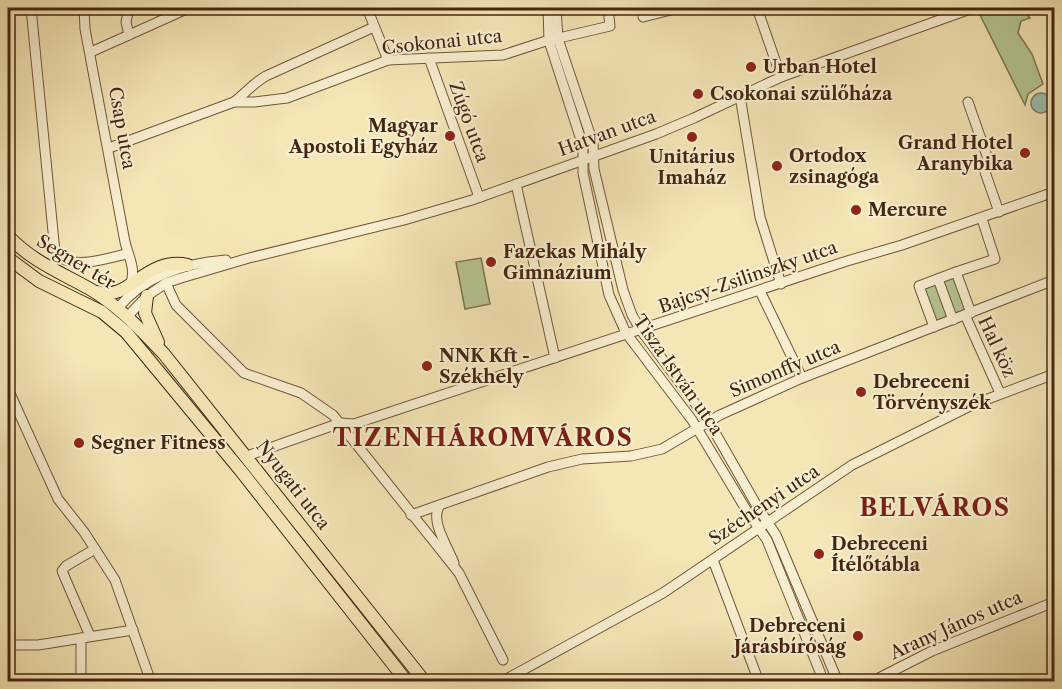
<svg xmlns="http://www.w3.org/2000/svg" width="1062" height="689" font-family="'Libre Caslon Text',serif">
<rect width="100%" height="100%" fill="#f5e6b6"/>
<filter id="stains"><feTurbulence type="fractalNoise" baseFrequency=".00333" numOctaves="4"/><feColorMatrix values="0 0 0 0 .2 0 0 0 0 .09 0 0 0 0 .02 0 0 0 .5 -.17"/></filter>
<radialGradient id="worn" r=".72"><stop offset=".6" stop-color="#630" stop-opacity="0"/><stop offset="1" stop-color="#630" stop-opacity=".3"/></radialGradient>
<g fill="#b6c692" stroke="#7e7652" stroke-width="1.5">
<path d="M 981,8 L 1021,8 L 1030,18 L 1021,21 L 1018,33 L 1032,54 L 1043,84 L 1028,94 L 1025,105 L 977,9 Z"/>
<path d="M 481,258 L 490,304 L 465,309 L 456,262 Z"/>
<path d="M 956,272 L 971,313 L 934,327 L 919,286 Z"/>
</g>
<circle fill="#9cbfb1" stroke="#798271" stroke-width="1.5" cx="1041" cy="103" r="10"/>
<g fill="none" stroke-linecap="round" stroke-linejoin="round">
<g stroke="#71563a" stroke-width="11">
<g id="minor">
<path d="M 31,8 L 55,252 C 70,272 106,258 127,254"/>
<path d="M 84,8 L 85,29 L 125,242 C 128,255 137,271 130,284"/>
<path d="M 129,8 L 126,22 L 129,35"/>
<path d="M 367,8 L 388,60"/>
<path d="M 548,8 L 549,41 L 583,146 L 583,173 L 609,295 L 626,333 L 692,420 L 747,511 L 767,540 L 824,682"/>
<path d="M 556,8 L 558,39 L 593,143 L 594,169 L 623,290 L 632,315 L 640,329 L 709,422 L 757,506 L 776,535 L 838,682"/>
<path d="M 757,8 L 781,77"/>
<path d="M 643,17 L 679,8"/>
<path d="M 91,52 L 189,8"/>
<path d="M 429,58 L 479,197"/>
<path d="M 740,96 L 760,217 L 781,284"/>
<path d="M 234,102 C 246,93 252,84 266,76 L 374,27"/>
<path d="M 968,102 L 988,159 L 989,166 L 985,172 L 999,212"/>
<path d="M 109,148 L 234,102 L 254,102 L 287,98 L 388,60 L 503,55 L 546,41 L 610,26 L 608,8"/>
<path d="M 516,184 L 555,358"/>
<path d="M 956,272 L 995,259 L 982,219"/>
<path d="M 938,279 L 953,320"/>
<path d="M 166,283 L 176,305 L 244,373 L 301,393 L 333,415 L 459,573 L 503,660"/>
<path d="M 760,291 L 802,378"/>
<path d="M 118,308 C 145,275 185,263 226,260"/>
<path d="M 965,315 L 1000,393"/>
<path d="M 128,316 L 147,296 L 166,283 L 181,278 L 249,258 L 404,220 L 472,200 L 656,134 L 694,118 L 781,77 L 973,8"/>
<path d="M 934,327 L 919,286 L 956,272 L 971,313"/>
<path d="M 8,389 L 58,499 L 84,532 L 115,580 L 151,682"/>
<path d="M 247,456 L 340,423 L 354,424 L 847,261 L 902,245 L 1054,192"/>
<path d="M 440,505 C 429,520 448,547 454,563"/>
<path d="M 411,515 L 548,467 L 582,459 L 631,456 L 662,449 L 720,415 L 802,378 L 1054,280"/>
<path d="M 713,560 L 759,682"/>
<path d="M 90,636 L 62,571 L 66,566 L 95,549"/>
<path d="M 81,638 L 81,682"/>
<path d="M 8,645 L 38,645 L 133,630"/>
<path d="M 501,682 L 663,593 L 852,465 L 972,405 L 1054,374"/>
<path d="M 871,682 L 932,651 L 1054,602"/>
</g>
</g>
<g stroke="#452611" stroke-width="14">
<g id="major">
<path d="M 8,236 C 33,262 60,272 90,289 C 119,306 141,330 164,354 L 425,682"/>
<path d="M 8,258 L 39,281 L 102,312 L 126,332 L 241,471 L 407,682"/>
<path d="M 98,292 C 130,302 145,256 188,265"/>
<path d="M 147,296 L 145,313 L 158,342"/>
</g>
</g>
<use href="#minor" stroke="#f8efd0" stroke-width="9"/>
<use href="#major" stroke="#f5e6b6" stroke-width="12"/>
</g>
<g fill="#8f2418" stroke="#f8efd0" stroke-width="2">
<circle cx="751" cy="67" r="6"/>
<circle cx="698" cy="94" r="6"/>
<circle cx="450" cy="136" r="6"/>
<circle cx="692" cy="137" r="6"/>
<circle cx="1025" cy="153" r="6"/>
<circle cx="777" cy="166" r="6"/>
<circle cx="856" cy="210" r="6"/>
<circle cx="491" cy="262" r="6"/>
<circle cx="427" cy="366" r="6"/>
<circle cx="861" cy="392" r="6"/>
<circle cx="79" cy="443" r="6"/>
<circle cx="819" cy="554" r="6"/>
<circle cx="858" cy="636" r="6"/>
</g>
<g text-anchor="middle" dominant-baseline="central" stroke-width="4.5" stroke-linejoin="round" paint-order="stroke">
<g font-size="18" fill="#452611" stroke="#f8efd0">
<text transform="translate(442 42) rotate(-6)">Csokonai utca</text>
<text transform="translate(469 122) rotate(70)">Zúgó utca</text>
<text transform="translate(122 128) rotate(80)">Csap utca</text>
<text transform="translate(607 133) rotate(-20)">Hatvan utca</text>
<text transform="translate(76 262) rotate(31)">Segner tér</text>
<text transform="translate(748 277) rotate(-19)">Bajcsy-Zsilinszky utca</text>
<text transform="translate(997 347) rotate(65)">Hal köz</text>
<text transform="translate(785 369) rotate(-23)">Simonffy utca</text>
<text transform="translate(678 375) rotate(55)">Tisza István utca</text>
<text transform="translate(293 485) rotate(52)">Nyugati utca</text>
<text transform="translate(764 505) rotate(-34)">Széchenyi utca</text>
<text transform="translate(956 625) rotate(-24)">Arany János utca</text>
</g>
<g font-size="18" font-weight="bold" fill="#452611" stroke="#f8efd0" text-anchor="start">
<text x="763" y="67">Urban Hotel</text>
<text x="710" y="94">Csokonai szülőháza</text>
<text x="438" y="126" text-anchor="end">Magyar<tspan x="438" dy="21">Apostoli Egyház</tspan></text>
<text x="1013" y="143" text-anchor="end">Grand Hotel<tspan x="1013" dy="21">Aranybika</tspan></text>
<text x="789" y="156">Ortodox<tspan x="789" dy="21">zsinagóga</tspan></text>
<text x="692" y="157" text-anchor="middle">Unitárius<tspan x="692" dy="21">Imaház</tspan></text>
<text x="868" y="210">Mercure</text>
<text x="503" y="252">Fazekas Mihály<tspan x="503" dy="21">Gimnázium</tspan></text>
<text x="439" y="356">NNK Kft -<tspan x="439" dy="21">Székhely</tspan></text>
<text x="873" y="382">Debreceni<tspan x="873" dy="21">Törvényszék</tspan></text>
<text x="91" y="443">Segner Fitness</text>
<text x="831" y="544">Debreceni<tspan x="831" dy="21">Ítélőtábla</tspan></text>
<text x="846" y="626" text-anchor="end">Debreceni<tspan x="846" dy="21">Járásbíróság</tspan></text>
</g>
<g font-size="24" font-weight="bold" letter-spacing="1.5" fill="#7a1f14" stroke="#f8efd0">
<text x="483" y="437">TIZENHÁROMVÁROS</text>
<text x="935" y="507">BELVÁROS</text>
</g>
</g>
<rect width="1062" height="689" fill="none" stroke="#f5e6b6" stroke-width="30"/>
<rect x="9" y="9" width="1044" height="671" fill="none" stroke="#452611" stroke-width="3"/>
<rect x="15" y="15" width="1032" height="659" fill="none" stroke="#452611" stroke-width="1.5"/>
<rect width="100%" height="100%" filter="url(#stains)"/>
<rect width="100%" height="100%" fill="url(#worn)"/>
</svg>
